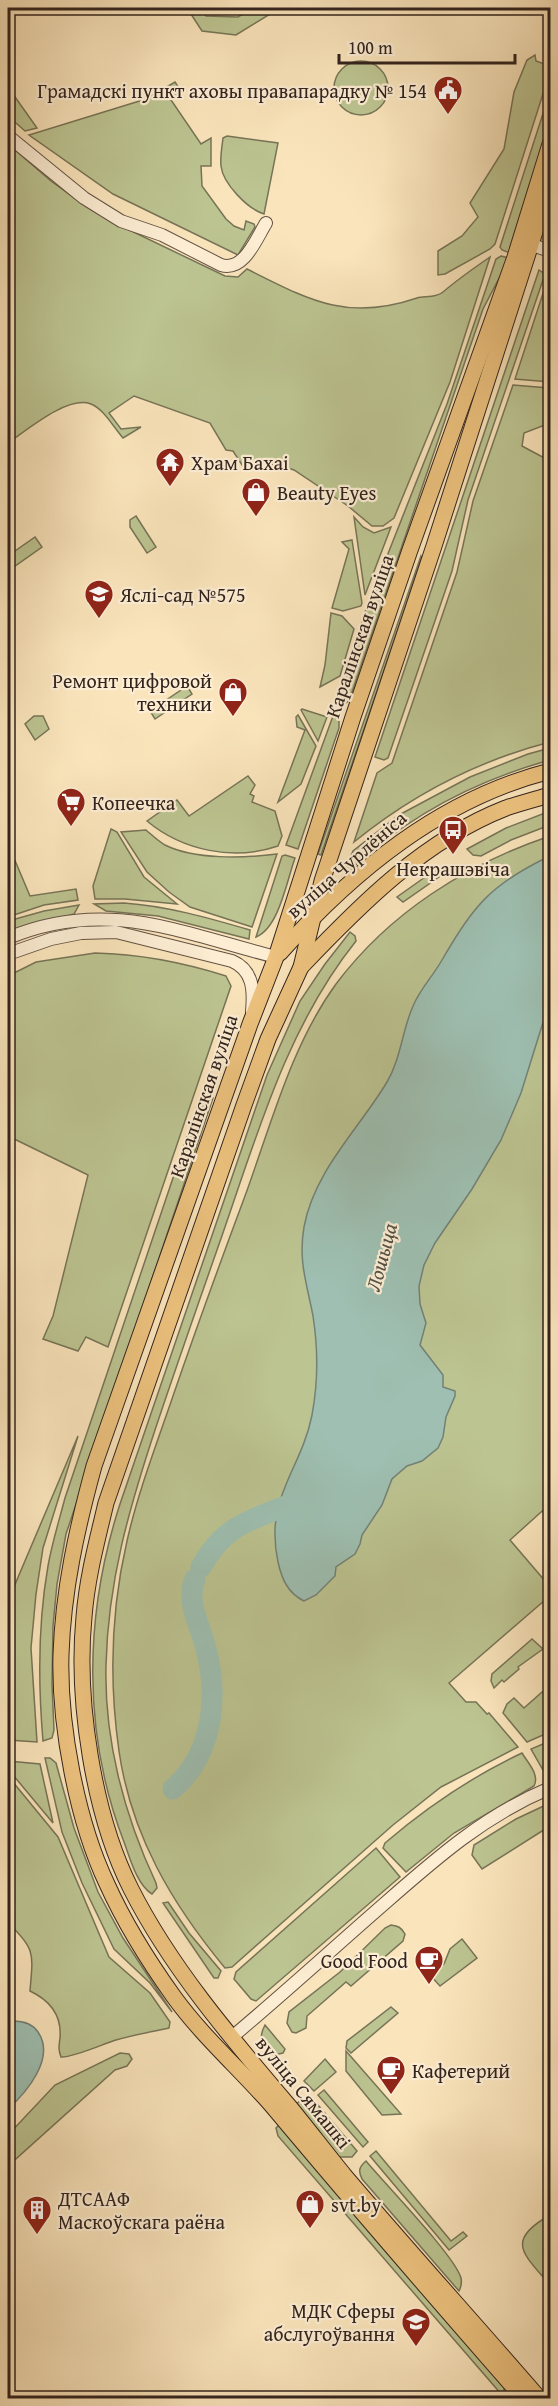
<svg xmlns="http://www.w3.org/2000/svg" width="558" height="2406" font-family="'Gentium Book Plus',serif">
<rect width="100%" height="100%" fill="#fae4bb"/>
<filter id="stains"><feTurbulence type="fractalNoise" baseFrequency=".00333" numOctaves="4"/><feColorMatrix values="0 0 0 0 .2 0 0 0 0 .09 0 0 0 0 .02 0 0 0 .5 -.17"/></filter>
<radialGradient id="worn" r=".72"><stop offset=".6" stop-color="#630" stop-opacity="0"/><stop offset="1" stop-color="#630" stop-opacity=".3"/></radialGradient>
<g fill="#bcc491" stroke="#777457" stroke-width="1.5">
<path d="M 187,8 L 200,8 L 206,16 L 238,17 L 253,8 L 280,8 L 236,35 L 202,31 Z"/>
<path d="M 535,55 L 536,61 L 550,66 L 550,72 L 495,244 L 490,249 L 445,274 L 438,275 L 438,251 L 462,236 L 478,217 L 470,203 L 504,149 L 514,92 L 527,60 Z"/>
<circle cx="361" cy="88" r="27"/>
<path d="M 175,82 L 182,93 L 171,100 L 201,144 L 211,138 L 211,166 L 201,166 L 202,186 L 226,219 L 234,226 L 244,230 L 246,221 L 254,224 L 255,227 L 238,255 L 113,194 L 29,135 L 146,99 Z"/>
<path d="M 8,87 L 37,128 L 25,131 L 8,116 Z"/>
<path d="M 548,98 L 550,99 L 550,129 L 510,253 L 502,250 L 500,247 Z"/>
<path d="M 227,136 L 278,143 L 264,214 C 248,209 223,184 221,166 C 220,157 222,147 223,138 Z"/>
<path d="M 8,144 L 51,181 L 87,207 L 119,225 L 225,276 L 238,277 L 247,269 C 309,300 347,322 417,298 C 424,296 437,298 443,292 C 457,280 474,268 490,257 L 450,382 L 394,518 L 383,526 L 372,526 L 348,506 L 294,470 L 282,466 L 264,463 L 246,471 L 233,451 L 226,450 L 210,423 L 134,396 L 109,413 L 121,429 L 141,427 L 123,438 C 114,428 104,409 91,404 C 68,395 27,430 8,443 Z"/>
<path d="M 501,256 L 509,258 L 507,263 L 483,309 L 349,701 L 342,705 L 337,705 L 365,612 L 447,404 L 496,259 Z"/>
<path d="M 539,270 L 545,274 L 468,500 L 452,571 L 388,758 L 384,760 L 375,757 Z"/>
<path d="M 550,272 L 550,382 L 515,379 Z"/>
<path d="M 513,385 L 549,388 L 550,423 L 524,433 L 522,446 L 550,461 L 550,742 C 477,761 413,794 354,842 L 377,773 L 392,763 L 457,572 L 473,501 Z"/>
<path d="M 136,516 L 156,547 L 147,553 L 130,527 L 130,520 Z"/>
<path d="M 354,517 L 363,527 L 374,533 L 391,527 L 365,595 Z"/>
<path d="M 35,537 L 42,547 L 8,571 L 8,556 Z"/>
<path d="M 352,540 L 362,603 L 361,606 L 343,611 L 332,608 L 349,549 L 342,542 Z"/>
<path d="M 421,556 L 422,558 L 321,855 L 318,854 Z"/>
<path d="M 331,613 L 342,616 L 354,629 L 340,676 L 320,687 L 325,665 Z"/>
<path d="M 187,686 L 192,694 L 155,719 L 150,711 Z"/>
<path d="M 302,709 L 327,717 L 318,741 L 301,710 Z"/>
<path d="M 298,715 L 316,746 L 301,784 L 278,802 L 305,730 L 297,727 L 296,717 Z"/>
<path d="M 34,716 L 43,716 L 49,729 L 35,740 L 25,724 Z"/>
<path d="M 333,716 L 339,721 L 339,728 L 298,849 L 286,845 Z"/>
<path d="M 550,748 L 550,760 C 474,781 406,817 349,871 L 346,868 L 353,851 L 399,815 L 470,777 L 528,754 Z"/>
<path d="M 248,776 L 255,785 L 250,794 L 254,796 L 252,802 L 275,811 L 282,836 L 278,846 C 234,861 183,851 147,821 L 177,800 L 189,816 Z"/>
<path d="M 550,811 L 550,825 L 511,840 L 481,856 L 473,855 L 467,849 L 506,828 Z"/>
<path d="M 111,829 L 117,832 L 144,877 L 177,904 L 125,899 L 95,899 L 93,886 Z"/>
<path d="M 146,830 C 152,835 158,841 165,845 C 195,860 244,858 277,854 L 252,927 L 190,907 L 169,892 L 147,872 L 121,832 Z"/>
<path d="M 550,836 L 550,1504 L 510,1540 L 545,1581 L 549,1591 L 545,1600 L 449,1683 L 466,1702 L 476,1702 L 487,1714 L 489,1713 L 518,1747 L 441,1787 L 393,1825 L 232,1967 L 225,1968 C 172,1904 131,1835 119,1751 C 109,1681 111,1610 127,1541 C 138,1492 157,1443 173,1396 C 196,1329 220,1263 245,1196 C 271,1125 291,1046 336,984 C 390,912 467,864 550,836 Z"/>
<path d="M 8,844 L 30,896 L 76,889 L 78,900 L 44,905 L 8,917 Z"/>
<path d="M 285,855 L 295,858 C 287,880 279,928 256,937 L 282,856 Z"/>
<path d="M 435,870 L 439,877 L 403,902 L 397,897 Z"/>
<path d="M 124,903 C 167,906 209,918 250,930 L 249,939 L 158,916 L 106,911 L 94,904 Z"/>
<path d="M 79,905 L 74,914 L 8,933 L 8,921 L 44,911 Z"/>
<path d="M 350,932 L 355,936 L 356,941 C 284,1031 255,1143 217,1250 C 196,1310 175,1370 155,1430 C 129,1509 108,1581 106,1665 C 104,1739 124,1815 156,1883 L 157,1888 L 152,1894 C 137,1885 130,1858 124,1842 C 82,1733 84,1615 120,1504 L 267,1075 L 300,1001 L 325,964 Z"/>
<path d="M 95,953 C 141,954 182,962 226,976 L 231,986 L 108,1347 L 86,1337 L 78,1351 L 43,1339 L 53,1316 L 88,1175 L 8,1136 L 8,976 L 36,962 Z"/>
<path d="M 201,1095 L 213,1098 L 66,1534 L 57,1584 L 53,1626 L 52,1685 L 54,1730 L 52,1738 L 43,1741 C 38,1683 38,1623 48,1566 C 52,1543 59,1521 65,1498 Z"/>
<path d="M 78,1436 L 43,1548 L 36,1594 L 31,1648 L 37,1742 L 8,1740 L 8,1601 Z"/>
<path d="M 532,1639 L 543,1649 L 518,1667 L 519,1669 L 504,1682 L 502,1680 L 494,1688 L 491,1681 L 492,1674 Z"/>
<path d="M 550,1685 L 550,1732 L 527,1742 L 503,1713 L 507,1704 L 514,1698 L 524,1708 Z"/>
<path d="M 550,1741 L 550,1777 L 543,1770 L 531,1749 Z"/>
<path d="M 522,1753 C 528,1763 540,1775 534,1786 L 454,1833 L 406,1872 L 383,1848 L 385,1843 C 427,1807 471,1777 522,1753 Z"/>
<path d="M 45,1758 L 50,1758 L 56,1763 L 74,1828 L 98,1892 L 123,1938 L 172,2012 L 150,1983 L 114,1949 L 82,1883 L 62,1832 Z"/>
<path d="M 8,1761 L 40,1764 L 53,1823 L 8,1769 Z"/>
<path d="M 8,1776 L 58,1837 L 109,1957 L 150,1993 L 170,2022 L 169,2028 C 151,2032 133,2035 116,2040 C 103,2044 72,2058 61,2057 C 58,2049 59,2046 60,2038 C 62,2015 49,2000 30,1991 C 33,1954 36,1949 8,1923 Z"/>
<path d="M 550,1803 L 550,1826 L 482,1869 L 472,1855 L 474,1845 L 516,1819 Z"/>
<path d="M 376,1848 L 400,1877 L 256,2001 L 251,1999 L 234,1979 L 236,1972 Z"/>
<path d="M 168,1902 L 189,1933 L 221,1971 L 218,1978 L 214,1978 L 163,1903 Z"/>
<path d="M 391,1925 C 398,1926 401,1927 405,1934 L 403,1941 L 351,1986 L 346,1982 L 307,2016 L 306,2028 L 296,2033 L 292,2032 L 287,2023 L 289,2012 L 340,1972 L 385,1928 Z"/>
<path d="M 462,1939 L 477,1958 L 440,1986 L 430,1975 L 444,1964 L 450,1949 Z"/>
<path d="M 391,2007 L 398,2013 L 351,2053 L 346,2048 L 347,2041 Z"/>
<path d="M 265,2025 L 285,2049 L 283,2053 L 274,2055 C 261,2048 258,2038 265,2025 Z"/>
<path d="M 346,2051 L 401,2114 L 382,2115 L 346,2071 Z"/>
<path d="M 120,2053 L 129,2054 L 132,2059 L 127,2066 L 115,2070 L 8,2166 L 8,2135 L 55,2085 Z"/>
<path d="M 325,2059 L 336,2072 L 314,2091 L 304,2081 Z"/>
<path d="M 324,2090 L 368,2142 L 363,2147 L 318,2095 Z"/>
<path d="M 307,2096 L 312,2098 L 357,2151 L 352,2157 L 339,2157 L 296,2104 Z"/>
<path d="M 279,2125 L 505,2387 L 502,2395 L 278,2136 L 276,2128 Z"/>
<path d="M 376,2151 L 451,2241 L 463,2232 L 467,2236 L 449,2250 L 370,2156 Z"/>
<path d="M 366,2161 C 384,2183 455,2256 461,2278 C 462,2283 461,2287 459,2291 L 362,2179 C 358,2171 359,2167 366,2161 Z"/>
<path d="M 550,2215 L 550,2214 L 550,2285 C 524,2254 504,2241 550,2215 Z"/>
</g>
<g fill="#9ebfb1" stroke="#738176" stroke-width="1.5">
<path d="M 550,856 L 550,1000 L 521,1093 L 501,1140 L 472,1189 L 435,1243 L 424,1265 L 419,1286 L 420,1304 L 426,1323 L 420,1345 L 443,1375 L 443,1387 L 455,1391 L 455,1396 L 446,1417 L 443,1437 L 438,1448 L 422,1461 L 407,1466 L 392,1479 L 382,1505 L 362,1535 L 360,1544 L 355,1554 L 336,1567 L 335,1576 L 316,1595 L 304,1601 C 288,1593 282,1580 278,1562 C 264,1497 301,1471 312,1415 C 318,1383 318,1348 313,1316 C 307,1284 298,1261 304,1227 C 314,1171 359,1129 387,1082 C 401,1058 402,1031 413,1006 C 420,989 433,976 442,960 C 474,905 491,884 550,856 Z"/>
<path d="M 13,2021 C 23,2021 32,2023 38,2032 C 56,2058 26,2093 8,2109 L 8,2023 Z"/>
</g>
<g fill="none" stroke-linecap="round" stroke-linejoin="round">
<g stroke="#9ebfb1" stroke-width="21">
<path d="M 201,1567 C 228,1519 257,1520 302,1499"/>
<path d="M 173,1789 C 214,1753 219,1695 205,1645 C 199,1623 186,1601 195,1579"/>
</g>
<g stroke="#645344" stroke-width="14">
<g id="minor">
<path d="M 8,136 L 84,198 L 121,221 L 162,235 L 221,265 C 244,272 256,239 266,223"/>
<path d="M 532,245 L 550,251"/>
<path d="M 8,938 C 106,897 181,933 276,957"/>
<path d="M 8,954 L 51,939 L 81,933 L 116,932 L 232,961 C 253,970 254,990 252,1011"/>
<path d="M 232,2037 C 281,1996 328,1953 376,1911 C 432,1862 481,1817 550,1788"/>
</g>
</g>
<g stroke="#32231d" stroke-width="17">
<g id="major">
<path d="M 280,953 C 354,870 441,799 550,771"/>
<path d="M 301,967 C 360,905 424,840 506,808 C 521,803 536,799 550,795"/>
<path d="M 523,2398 C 439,2302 355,2205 273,2107 C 241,2070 203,2037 174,1997 C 149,1962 125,1924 107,1884 C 77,1821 59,1725 61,1655 C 63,1590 77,1528 94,1466 L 250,1024 L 276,957 L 353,717 L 410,550 L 515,257 L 550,144"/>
<path d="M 539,2398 C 475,2324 409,2251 345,2176 C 326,2153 308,2129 289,2106 C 232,2039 171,1968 131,1889 C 93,1814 76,1700 84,1617 C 87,1578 97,1541 106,1503 L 244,1105 L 268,1039 L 301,967 L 322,881 L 434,546 L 550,185"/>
</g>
</g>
<use href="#minor" stroke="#fcedd3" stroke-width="12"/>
<use href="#major" stroke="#edc27e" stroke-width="15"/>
</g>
<defs>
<g id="civic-pin" transform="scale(1.5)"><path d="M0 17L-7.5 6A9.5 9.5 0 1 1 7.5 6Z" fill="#8f2418" stroke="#fcedd3"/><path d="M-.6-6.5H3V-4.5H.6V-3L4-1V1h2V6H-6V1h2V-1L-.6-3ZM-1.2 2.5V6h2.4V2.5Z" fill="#fff"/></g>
<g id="temple-pin" transform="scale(1.5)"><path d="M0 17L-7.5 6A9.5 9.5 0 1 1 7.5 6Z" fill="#8f2418" stroke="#fcedd3"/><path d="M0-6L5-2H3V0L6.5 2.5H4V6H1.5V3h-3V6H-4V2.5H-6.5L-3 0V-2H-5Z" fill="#fff"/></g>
<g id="shop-pin" transform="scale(1.5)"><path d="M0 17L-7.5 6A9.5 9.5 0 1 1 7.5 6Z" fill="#8f2418" stroke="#fcedd3"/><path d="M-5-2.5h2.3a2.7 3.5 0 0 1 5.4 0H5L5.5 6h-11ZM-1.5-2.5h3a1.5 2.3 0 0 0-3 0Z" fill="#fff"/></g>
<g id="school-pin" transform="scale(1.5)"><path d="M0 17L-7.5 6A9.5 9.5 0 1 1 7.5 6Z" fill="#8f2418" stroke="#fcedd3"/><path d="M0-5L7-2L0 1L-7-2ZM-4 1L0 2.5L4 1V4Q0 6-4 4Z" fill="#fff"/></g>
<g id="supermarket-pin" transform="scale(1.5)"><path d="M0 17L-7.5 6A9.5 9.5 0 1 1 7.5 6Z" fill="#8f2418" stroke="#fcedd3"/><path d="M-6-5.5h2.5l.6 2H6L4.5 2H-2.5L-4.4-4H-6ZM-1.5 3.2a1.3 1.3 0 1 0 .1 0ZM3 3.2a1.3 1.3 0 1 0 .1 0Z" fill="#fff"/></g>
<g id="bus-pin" transform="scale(1.5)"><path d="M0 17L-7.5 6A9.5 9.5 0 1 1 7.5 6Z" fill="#8f2418" stroke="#fcedd3"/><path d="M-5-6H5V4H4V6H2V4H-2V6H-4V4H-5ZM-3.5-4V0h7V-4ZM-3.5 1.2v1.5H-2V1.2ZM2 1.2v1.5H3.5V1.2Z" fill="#fff"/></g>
<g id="cafe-pin" transform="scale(1.5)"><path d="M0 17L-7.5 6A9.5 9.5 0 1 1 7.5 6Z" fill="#8f2418" stroke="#fcedd3"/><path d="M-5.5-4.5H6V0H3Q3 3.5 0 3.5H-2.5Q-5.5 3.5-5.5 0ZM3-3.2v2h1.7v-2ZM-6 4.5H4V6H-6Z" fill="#fff"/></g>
<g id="building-pin" transform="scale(1.5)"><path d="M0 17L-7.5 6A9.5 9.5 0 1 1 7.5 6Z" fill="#8f2418" stroke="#fcedd3"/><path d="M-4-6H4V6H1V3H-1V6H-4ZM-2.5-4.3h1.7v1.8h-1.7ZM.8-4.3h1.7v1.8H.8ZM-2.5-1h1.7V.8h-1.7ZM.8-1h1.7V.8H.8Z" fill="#fff"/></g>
<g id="university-pin" transform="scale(1.5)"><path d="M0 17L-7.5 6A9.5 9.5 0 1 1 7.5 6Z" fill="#8f2418" stroke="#fcedd3"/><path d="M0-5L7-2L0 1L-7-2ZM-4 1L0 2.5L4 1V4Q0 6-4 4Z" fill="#fff"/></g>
</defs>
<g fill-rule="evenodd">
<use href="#civic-pin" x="448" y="90"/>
<use href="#temple-pin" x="170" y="462"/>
<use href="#shop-pin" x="256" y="492"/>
<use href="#school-pin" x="99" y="594"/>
<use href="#shop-pin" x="233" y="692"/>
<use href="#supermarket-pin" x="71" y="802"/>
<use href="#bus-pin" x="453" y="830"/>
<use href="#cafe-pin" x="429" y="1960"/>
<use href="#cafe-pin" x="391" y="2070"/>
<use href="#shop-pin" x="310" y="2204"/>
<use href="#building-pin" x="37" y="2210"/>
<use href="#university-pin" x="416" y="2322"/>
</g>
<g text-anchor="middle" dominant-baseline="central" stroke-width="4.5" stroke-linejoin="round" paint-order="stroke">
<g font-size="20" fill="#32231d" stroke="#fcedd3" text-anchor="start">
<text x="427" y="90" text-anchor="end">Грамадскі пункт аховы правапарадку № 154</text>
<text x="191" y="462">Храм Бахаі</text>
<text x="277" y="492">Beauty Eyes</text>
<text x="120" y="594">Яслі-сад №575</text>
<text x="212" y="680" text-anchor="end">Ремонт цифровой<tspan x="212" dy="23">техники</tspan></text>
<text x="92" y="802">Копеечка</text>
<text x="453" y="868" text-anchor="middle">Некрашэвіча</text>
<text x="408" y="1960" text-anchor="end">Good Food</text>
<text x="412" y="2070">Кафетерий</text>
<text x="58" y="2198">ДТСААФ<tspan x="58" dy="23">Маскоўскага раёна</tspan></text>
<text x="331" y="2204">svt.by</text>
<text x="395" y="2310" text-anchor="end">МДК Сферы<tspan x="395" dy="23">абслугоўвання</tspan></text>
</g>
<g font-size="20" fill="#32231d" stroke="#fcedd3">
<text transform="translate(359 636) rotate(-71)">Каралінская вуліца</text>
<text transform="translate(346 864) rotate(-41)">вуліца Чурлёніса</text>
<text transform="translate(203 1096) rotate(-71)">Каралінская вуліца</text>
<text transform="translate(304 2092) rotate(51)">вуліца Сямашкі</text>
</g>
<g font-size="21" font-style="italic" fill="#525249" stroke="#fcedd3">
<text transform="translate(381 1257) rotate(-75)">Лошыца</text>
</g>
</g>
<rect width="558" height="2406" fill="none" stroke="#fae4bb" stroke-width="30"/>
<rect x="9" y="9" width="540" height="2388" fill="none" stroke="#32231d" stroke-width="3"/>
<rect x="15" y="15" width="528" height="2376" fill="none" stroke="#32231d" stroke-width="1.5"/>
<path d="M339 54v9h176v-9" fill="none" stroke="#32231d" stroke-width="3"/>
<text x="348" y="54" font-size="18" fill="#32231d" stroke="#fcedd3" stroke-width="4.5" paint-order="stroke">100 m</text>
<rect width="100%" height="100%" filter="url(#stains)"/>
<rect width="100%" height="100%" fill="url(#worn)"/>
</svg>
